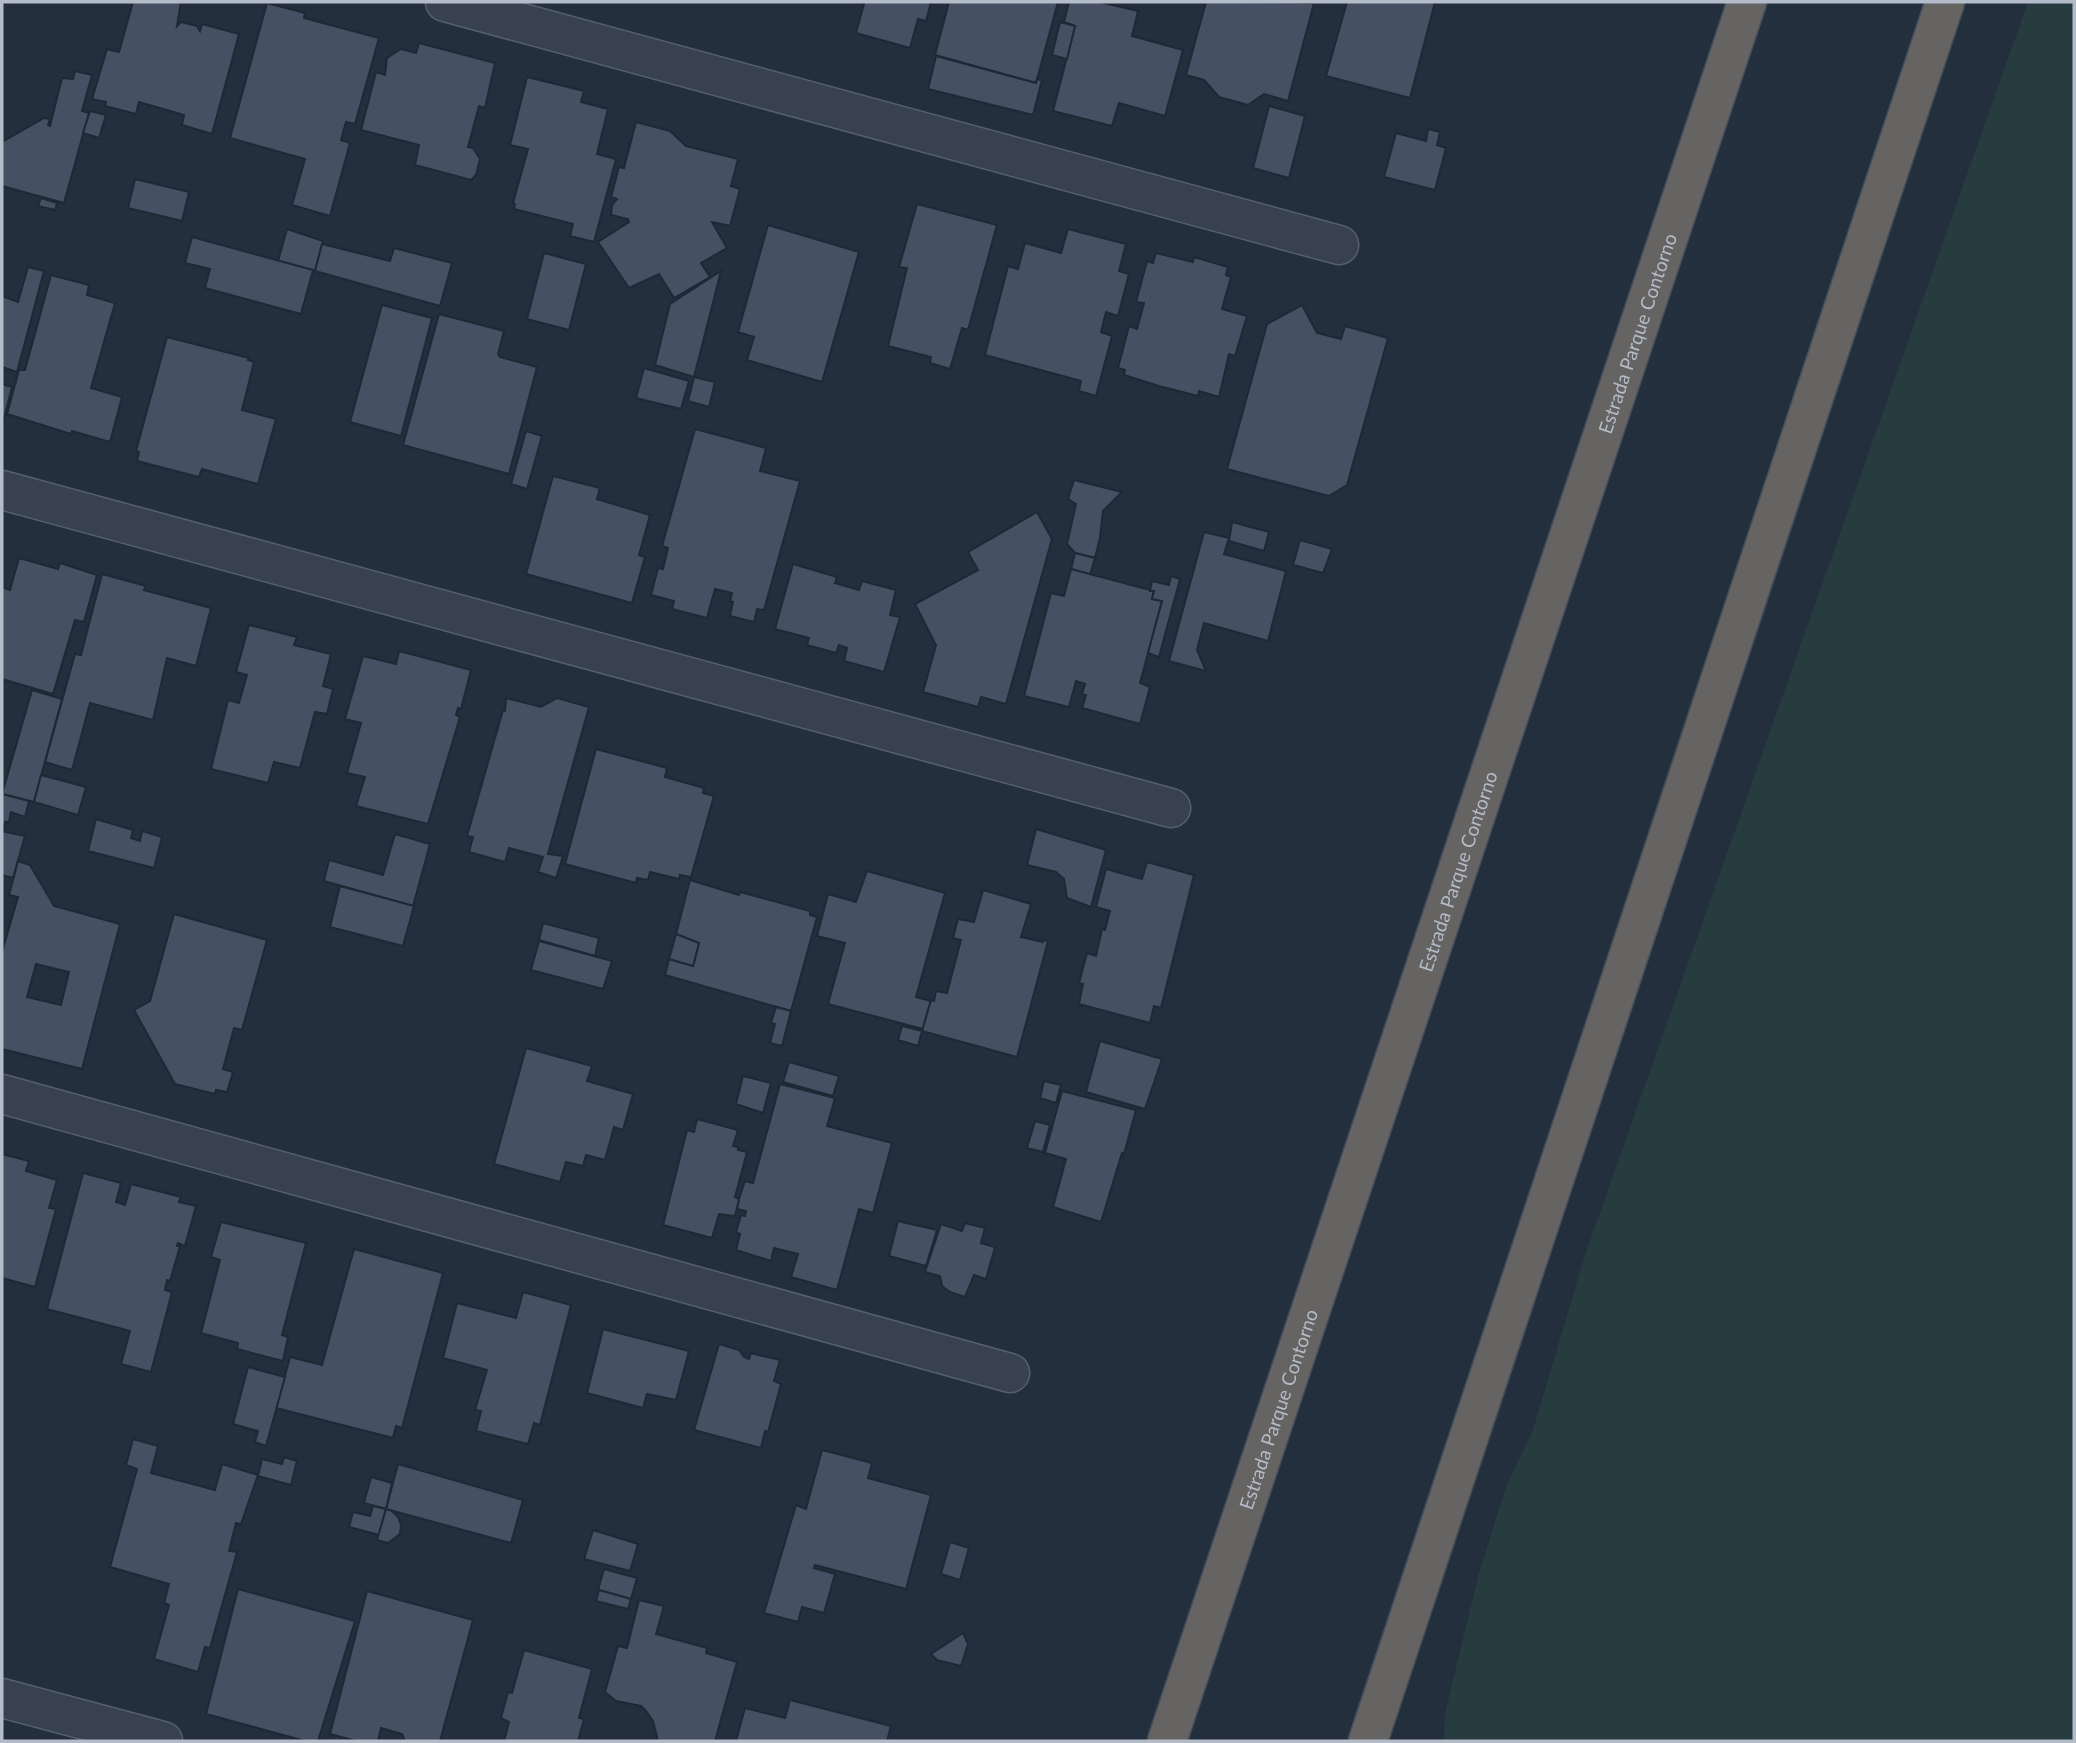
<svg xmlns="http://www.w3.org/2000/svg" width="2076" height="1743" font-family="Lato,sans-serif">
<rect width="100%" height="100%" fill="#242f3e"/>
<path fill="#263c3f" d="M 2028,2 L 2074,2 L 2074,1741 L 1444,1741 L 1445,1713 L 1479,1573 L 1507,1484 L 1532,1433 L 1585,1255 Z"/>
<g fill="#455162" stroke="#1f2835" stroke-width="2" fill-rule="evenodd">
<path d="M 133,2 L 181,2 L 177,26 L 181,22 L 197,26 L 200,31 L 202,24 L 239,34 L 212,134 L 182,125 L 184,115 L 139,102 L 136,114 L 105,106 L 106,102 L 92,99 L 107,49 L 119,52 Z"/>
<path d="M 856,2 L 931,2 L 926,21 L 918,19 L 910,48 L 856,33 L 864,4 Z"/>
<path d="M 949,2 L 1058,2 L 1036,83 L 935,55 Z"/>
<path d="M 1069,2 L 1100,2 L 1138,11 L 1132,36 L 1183,50 L 1165,116 L 1119,103 L 1112,126 L 1053,111 L 1075,26 L 1064,22 Z"/>
<path d="M 1206,2 L 1314,3 L 1288,101 L 1264,94 L 1248,105 L 1219,97 L 1204,80 L 1186,75 Z"/>
<path d="M 1347,2 L 1435,2 L 1410,98 L 1326,76 Z"/>
<path d="M 267,3 L 305,13 L 304,18 L 379,38 L 355,124 L 346,122 L 341,140 L 350,143 L 330,216 L 292,205 L 305,159 L 230,138 Z"/>
<path d="M 1060,22 L 1075,26 L 1067,59 L 1052,55 Z"/>
<path d="M 419,43 L 495,63 L 485,108 L 479,106 L 468,147 L 473,148 L 480,159 L 476,175 L 471,180 L 415,165 L 419,145 L 361,130 L 376,72 L 385,75 L 387,58 L 401,49 L 416,53 Z"/>
<path d="M 936,56 L 1036,83 L 1037,79 L 1042,80 L 1033,115 L 928,89 Z"/>
<path d="M 75,71 L 92,75 L 82,111 L 89,113 L 64,203 L 2,186 L 2,142 L 44,118 L 50,119 L 48,125 L 50,126 L 62,78 L 73,79 Z"/>
<path d="M 527,77 L 584,91 L 581,102 L 608,109 L 597,154 L 616,159 L 594,242 L 570,236 L 573,224 L 514,209 L 515,204 L 513,203 L 528,149 L 510,145 Z"/>
<path d="M 1269,106 L 1305,116 L 1289,178 L 1253,168 Z"/>
<path d="M 90,111 L 106,115 L 99,138 L 83,133 Z"/>
<path d="M 636,122 L 670,131 L 686,146 L 738,159 L 731,186 L 740,189 L 730,226 L 712,222 L 727,248 L 701,263 L 710,277 L 674,298 L 659,274 L 629,288 L 598,242 L 629,222 L 628,219 L 611,215 L 612,205 L 617,199 L 611,197 L 619,167 L 624,168 Z"/>
<path d="M 1428,129 L 1440,132 L 1437,145 L 1446,148 L 1435,190 L 1384,177 L 1396,133 L 1426,141 Z"/>
<path d="M 135,179 L 189,192 L 182,221 L 128,208 Z"/>
<path d="M 41,198 L 57,203 L 55,210 L 38,206 Z"/>
<path d="M 917,204 L 997,225 L 968,330 L 962,328 L 950,369 L 930,363 L 931,357 L 888,346 L 907,268 L 899,267 Z"/>
<path d="M 768,225 L 859,252 L 822,382 L 747,360 L 754,337 L 738,332 Z"/>
<path d="M 287,229 L 323,241 L 315,271 L 278,261 Z"/>
<path d="M 1068,229 L 1126,244 L 1119,271 L 1129,274 L 1118,316 L 1106,312 L 1101,332 L 1112,336 L 1096,396 L 1079,391 L 1081,381 L 985,355 L 1008,266 L 1018,269 L 1025,243 L 1061,253 Z"/>
<path d="M 192,237 L 313,270 L 301,314 L 205,288 L 210,269 L 185,263 Z"/>
<path d="M 322,244 L 390,261 L 394,248 L 452,263 L 440,306 L 315,271 Z"/>
<path d="M 544,253 L 586,264 L 569,330 L 527,319 Z"/>
<path d="M 1156,253 L 1193,262 L 1194,257 L 1228,267 L 1226,275 L 1231,277 L 1222,309 L 1247,316 L 1235,356 L 1229,354 L 1219,397 L 1199,391 L 1198,396 L 1159,386 L 1124,375 L 1125,370 L 1118,368 L 1129,326 L 1137,329 L 1144,303 L 1136,302 L 1147,261 L 1153,263 Z"/>
<path d="M 28,267 L 44,271 L 17,372 L 2,367 L 2,296 L 18,302 Z"/>
<path d="M 721,271 L 694,377 L 655,365 L 670,304 Z"/>
<path d="M 51,275 L 89,285 L 87,295 L 115,303 L 91,388 L 122,397 L 110,442 L 72,431 L 71,434 L 7,414 L 19,370 L 25,370 Z"/>
<path d="M 382,305 L 432,318 L 401,436 L 350,422 Z"/>
<path d="M 1302,305 L 1317,333 L 1341,339 L 1345,326 L 1388,338 L 1347,485 L 1329,496 L 1227,469 L 1267,324 Z"/>
<path d="M 439,314 L 504,331 L 498,354 L 500,357 L 537,367 L 509,474 L 403,445 Z"/>
<path d="M 167,337 L 249,358 L 248,360 L 254,362 L 242,410 L 276,419 L 258,484 L 202,469 L 199,477 L 137,461 L 139,452 L 136,451 Z"/>
<path d="M 644,368 L 689,381 L 681,409 L 636,398 Z"/>
<path d="M 694,377 L 715,382 L 709,407 L 688,401 Z"/>
<path d="M 2,384 L 12,387 L 2,426 Z"/>
<path d="M 695,429 L 766,448 L 760,471 L 800,481 L 764,610 L 757,609 L 754,622 L 730,616 L 733,602 L 730,601 L 732,593 L 715,589 L 707,618 L 672,609 L 674,601 L 651,595 L 658,568 L 663,569 L 668,548 L 662,546 Z"/>
<path d="M 526,431 L 542,436 L 527,489 L 511,484 Z"/>
<path d="M 553,476 L 600,488 L 597,499 L 650,515 L 639,555 L 645,557 L 632,603 L 526,574 Z"/>
<path d="M 1074,480 L 1122,492 L 1103,511 L 1100,538 L 1095,558 L 1075,553 L 1067,544 L 1076,504 L 1068,499 Z"/>
<path d="M 1037,512 L 1052,539 L 1006,704 L 981,697 L 978,707 L 923,692 L 936,645 L 915,604 L 978,570 L 968,552 Z"/>
<path d="M 1232,522 L 1269,532 L 1264,551 L 1229,541 Z"/>
<path d="M 1204,532 L 1229,538 L 1224,554 L 1286,571 L 1268,641 L 1204,623 L 1197,650 L 1206,671 L 1169,661 Z"/>
<path d="M 1300,540 L 1332,549 L 1323,573 L 1293,565 Z"/>
<path d="M 1075,553 L 1095,558 L 1090,575 L 1071,569 Z"/>
<path d="M 19,558 L 58,569 L 60,563 L 97,575 L 84,622 L 75,620 L 53,694 L 2,679 L 2,587 L 10,590 Z"/>
<path d="M 793,564 L 837,577 L 835,583 L 859,590 L 862,581 L 896,590 L 890,615 L 900,617 L 884,672 L 844,661 L 847,648 L 839,645 L 836,653 L 807,645 L 809,638 L 775,629 Z"/>
<path d="M 1071,569 L 1154,591 L 1152,599 L 1162,601 L 1140,683 L 1150,687 L 1140,724 L 1082,708 L 1086,695 L 1082,694 L 1085,684 L 1076,681 L 1069,707 L 1024,696 L 1051,593 L 1064,596 Z"/>
<path d="M 102,574 L 146,586 L 144,590 L 211,608 L 196,666 L 167,658 L 153,720 L 90,703 L 72,770 L 45,762 L 75,654 L 81,655 Z"/>
<path d="M 1171,576 L 1180,579 L 1159,657 L 1148,653 L 1162,601 L 1152,599 L 1154,591 L 1150,591 L 1152,581 L 1169,585 Z"/>
<path d="M 249,625 L 297,637 L 294,645 L 331,654 L 323,686 L 333,689 L 327,714 L 315,712 L 300,768 L 274,762 L 268,783 L 211,769 L 228,700 L 239,703 L 247,675 L 236,672 Z"/>
<path d="M 399,651 L 471,670 L 461,709 L 458,708 L 456,715 L 460,717 L 428,824 L 356,806 L 365,777 L 347,773 L 361,723 L 345,719 L 363,656 L 396,664 Z"/>
<path d="M 32,690 L 62,699 L 34,802 L 2,794 Z"/>
<path d="M 506,698 L 541,707 L 557,698 L 589,707 L 548,854 L 563,856 L 556,878 L 538,872 L 543,857 L 509,848 L 505,862 L 469,852 L 473,837 L 467,836 L 503,710 L 505,711 Z"/>
<path d="M 596,749 L 667,768 L 665,777 L 704,788 L 703,793 L 714,796 L 691,877 L 680,875 L 679,879 L 650,872 L 648,880 L 637,878 L 636,883 L 565,864 Z"/>
<path d="M 41,775 L 86,787 L 78,815 L 34,802 Z"/>
<path d="M 2,794 L 29,801 L 25,817 L 11,812 L 9,822 L 5,822 L 2,833 Z"/>
<path d="M 96,819 L 133,830 L 131,838 L 140,841 L 142,831 L 162,837 L 154,868 L 88,851 Z"/>
<path d="M 1036,829 L 1106,850 L 1091,907 L 1067,898 L 1064,879 L 1056,872 L 1027,865 Z"/>
<path d="M 2,831 L 25,836 L 13,878 L 2,875 Z"/>
<path d="M 395,834 L 430,844 L 413,906 L 324,881 L 329,860 L 383,875 Z"/>
<path d="M 18,861 L 30,865 L 54,906 L 120,924 L 82,1069 L 2,1049 L 2,952 L 18,897 L 9,895 ZM 36,964 L 69,972 L 61,1005 L 27,997 Z"/>
<path d="M 1147,862 L 1194,875 L 1161,1008 L 1154,1006 L 1150,1023 L 1079,1004 L 1083,984 L 1079,983 L 1087,953 L 1096,956 L 1102,929 L 1105,930 L 1110,911 L 1096,907 L 1106,869 L 1142,879 Z"/>
<path d="M 867,871 L 945,893 L 916,997 L 931,1001 L 923,1029 L 828,1004 L 845,943 L 817,936 L 828,894 L 856,902 Z"/>
<path d="M 690,880 L 739,895 L 740,892 L 810,911 L 810,915 L 817,917 L 791,1011 L 665,975 L 669,959 L 693,966 L 699,943 L 676,934 Z"/>
<path d="M 340,886 L 414,906 L 403,946 L 330,927 Z"/>
<path d="M 983,890 L 1031,904 L 1021,937 L 1043,942 L 1044,940 L 1048,941 L 1017,1057 L 922,1031 L 931,1000 L 934,1001 L 936,991 L 947,993 L 961,940 L 953,938 L 958,919 L 974,922 Z"/>
<path d="M 174,914 L 267,940 L 242,1030 L 234,1028 L 223,1069 L 233,1072 L 227,1092 L 216,1090 L 215,1094 L 175,1084 L 134,1010 L 150,1001 Z"/>
<path d="M 543,923 L 599,938 L 595,956 L 539,940 Z"/>
<path d="M 676,934 L 699,943 L 693,966 L 669,959 Z"/>
<path d="M 539,941 L 612,961 L 603,989 L 531,970 Z"/>
<path d="M 776,1007 L 791,1011 L 782,1046 L 770,1043 L 775,1024 L 771,1023 Z"/>
<path d="M 902,1026 L 922,1031 L 918,1046 L 898,1040 Z"/>
<path d="M 1100,1041 L 1162,1059 L 1145,1109 L 1086,1092 Z"/>
<path d="M 526,1048 L 592,1066 L 587,1081 L 633,1094 L 623,1130 L 614,1127 L 605,1160 L 586,1155 L 583,1166 L 566,1162 L 560,1182 L 494,1164 Z"/>
<path d="M 789,1062 L 839,1076 L 833,1096 L 783,1082 Z"/>
<path d="M 743,1076 L 771,1083 L 763,1113 L 736,1104 Z"/>
<path d="M 1044,1081 L 1061,1085 L 1056,1103 L 1040,1098 Z"/>
<path d="M 780,1084 L 835,1098 L 827,1126 L 892,1143 L 873,1213 L 859,1209 L 837,1290 L 791,1277 L 798,1254 L 774,1248 L 771,1261 L 736,1250 L 740,1234 L 736,1232 L 741,1215 L 745,1216 L 746,1211 L 737,1209 L 739,1199 L 745,1181 L 753,1183 Z"/>
<path d="M 1062,1091 L 1136,1110 L 1124,1154 L 1122,1153 L 1101,1222 L 1053,1207 L 1066,1159 L 1045,1153 Z"/>
<path d="M 697,1119 L 738,1130 L 733,1146 L 738,1147 L 738,1150 L 747,1152 L 735,1197 L 739,1199 L 735,1216 L 719,1214 L 712,1238 L 663,1225 L 687,1130 L 694,1132 Z"/>
<path d="M 1035,1121 L 1050,1125 L 1043,1152 L 1027,1148 Z"/>
<path d="M 2,1154 L 29,1161 L 26,1171 L 57,1180 L 49,1208 L 56,1209 L 35,1287 L 2,1278 Z"/>
<path d="M 83,1173 L 121,1183 L 116,1202 L 125,1205 L 131,1184 L 181,1197 L 179,1202 L 196,1206 L 185,1246 L 178,1243 L 177,1246 L 180,1246 L 170,1281 L 167,1280 L 165,1290 L 172,1292 L 151,1372 L 121,1364 L 130,1331 L 47,1309 Z"/>
<path d="M 898,1221 L 937,1230 L 926,1266 L 889,1256 Z"/>
<path d="M 221,1222 L 306,1243 L 282,1335 L 288,1337 L 283,1361 L 237,1349 L 238,1343 L 201,1333 L 220,1260 L 211,1257 Z"/>
<path d="M 965,1223 L 985,1228 L 981,1243 L 995,1247 L 986,1279 L 974,1275 L 965,1297 L 950,1292 L 942,1286 L 940,1276 L 925,1272 L 941,1224 L 962,1231 Z"/>
<path d="M 354,1249 L 443,1273 L 402,1428 L 396,1426 L 393,1438 L 276,1408 L 290,1357 L 322,1365 Z"/>
<path d="M 523,1292 L 571,1305 L 540,1425 L 534,1423 L 528,1444 L 476,1431 L 481,1411 L 475,1410 L 487,1370 L 443,1358 L 457,1303 L 516,1318 Z"/>
<path d="M 603,1329 L 689,1351 L 676,1400 L 647,1394 L 643,1408 L 587,1393 Z"/>
<path d="M 719,1344 L 739,1350 L 744,1357 L 749,1359 L 751,1353 L 780,1360 L 774,1381 L 781,1384 L 768,1432 L 765,1431 L 761,1448 L 694,1430 Z"/>
<path d="M 248,1367 L 285,1377 L 266,1446 L 255,1442 L 258,1431 L 233,1424 Z"/>
<path d="M 133,1439 L 158,1446 L 151,1473 L 215,1490 L 222,1464 L 258,1475 L 241,1524 L 236,1523 L 229,1551 L 237,1552 L 210,1648 L 205,1647 L 198,1672 L 154,1659 L 169,1605 L 164,1603 L 169,1584 L 110,1567 L 137,1469 L 126,1465 Z"/>
<path d="M 822,1450 L 872,1463 L 868,1478 L 931,1495 L 906,1589 L 815,1565 L 814,1568 L 835,1574 L 824,1613 L 802,1607 L 798,1622 L 764,1613 L 796,1505 L 806,1509 Z"/>
<path d="M 284,1457 L 297,1461 L 291,1485 L 258,1476 L 262,1459 L 282,1464 Z"/>
<path d="M 398,1464 L 523,1500 L 511,1543 L 386,1509 Z"/>
<path d="M 371,1477 L 392,1483 L 386,1509 L 364,1503 Z"/>
<path d="M 373,1506 L 386,1509 L 379,1535 L 349,1527 L 353,1512 L 370,1516 Z"/>
<path d="M 386,1509 L 392,1511 L 398,1517 L 401,1525 L 400,1534 L 388,1543 L 377,1540 Z"/>
<path d="M 593,1530 L 638,1544 L 630,1571 L 584,1559 Z"/>
<path d="M 950,1542 L 969,1548 L 960,1580 L 941,1574 Z"/>
<path d="M 604,1569 L 637,1578 L 631,1599 L 598,1590 Z"/>
<path d="M 238,1589 L 355,1621 L 318,1741 L 305,1741 L 206,1714 Z"/>
<path d="M 599,1590 L 631,1599 L 628,1609 L 596,1601 Z"/>
<path d="M 367,1591 L 473,1620 L 440,1741 L 405,1741 L 402,1734 L 381,1728 L 378,1741 L 356,1741 L 330,1734 Z"/>
<path d="M 639,1600 L 664,1606 L 656,1634 L 707,1648 L 706,1653 L 737,1662 L 715,1741 L 658,1741 L 653,1721 L 646,1711 L 641,1706 L 616,1701 L 605,1692 L 618,1646 L 627,1648 Z"/>
<path d="M 963,1633 L 968,1644 L 961,1666 L 937,1660 L 931,1654 Z"/>
<path d="M 524,1650 L 592,1669 L 579,1718 L 584,1719 L 578,1741 L 504,1741 L 509,1722 L 501,1718 L 508,1692 L 512,1693 Z"/>
<path d="M 790,1700 L 891,1726 L 887,1741 L 736,1741 L 745,1708 L 785,1718 Z"/>
</g>
<g fill="none" stroke-linecap="round" stroke-linejoin="round">
<g stroke="#565f6c" stroke-width="41">
<g id="minor">
<path d="M 445,2 L 1339,245"/>
<path d="M 2,490 L 1171,808"/>
<path d="M 2,1094 L 1010,1373"/>
<path d="M 2,1698 L 163,1741"/>
</g>
</g>
<g stroke="#434c59" stroke-width="41">
<g id="trunk">
<path id="s1" d="M 1167,1741 L 1747,2"/>
<path d="M 1368,1741 L 1945,2"/>
</g>
</g>
<use href="#minor" stroke="#38414e" stroke-width="38"/>
<use href="#trunk" stroke="#656462" stroke-width="38"/>
</g>
<g text-anchor="middle" dominant-baseline="central" stroke-width="6" stroke-linejoin="round" paint-order="stroke">
<g font-size="19" fill="#b4bcc9" stroke="#1d2633">
<text stroke="none"><textPath href="#s1" startOffset="1484">Estrada Parque Contorno</textPath></text>
<text stroke="none"><textPath href="#s1" startOffset="917">Estrada Parque Contorno</textPath></text>
<text stroke="none"><textPath href="#s1" startOffset="350">Estrada Parque Contorno</textPath></text>
</g>
</g>
<rect width="2076" height="1743" fill="none" stroke="#b4bcc9" stroke-width="7"/>
</svg>
